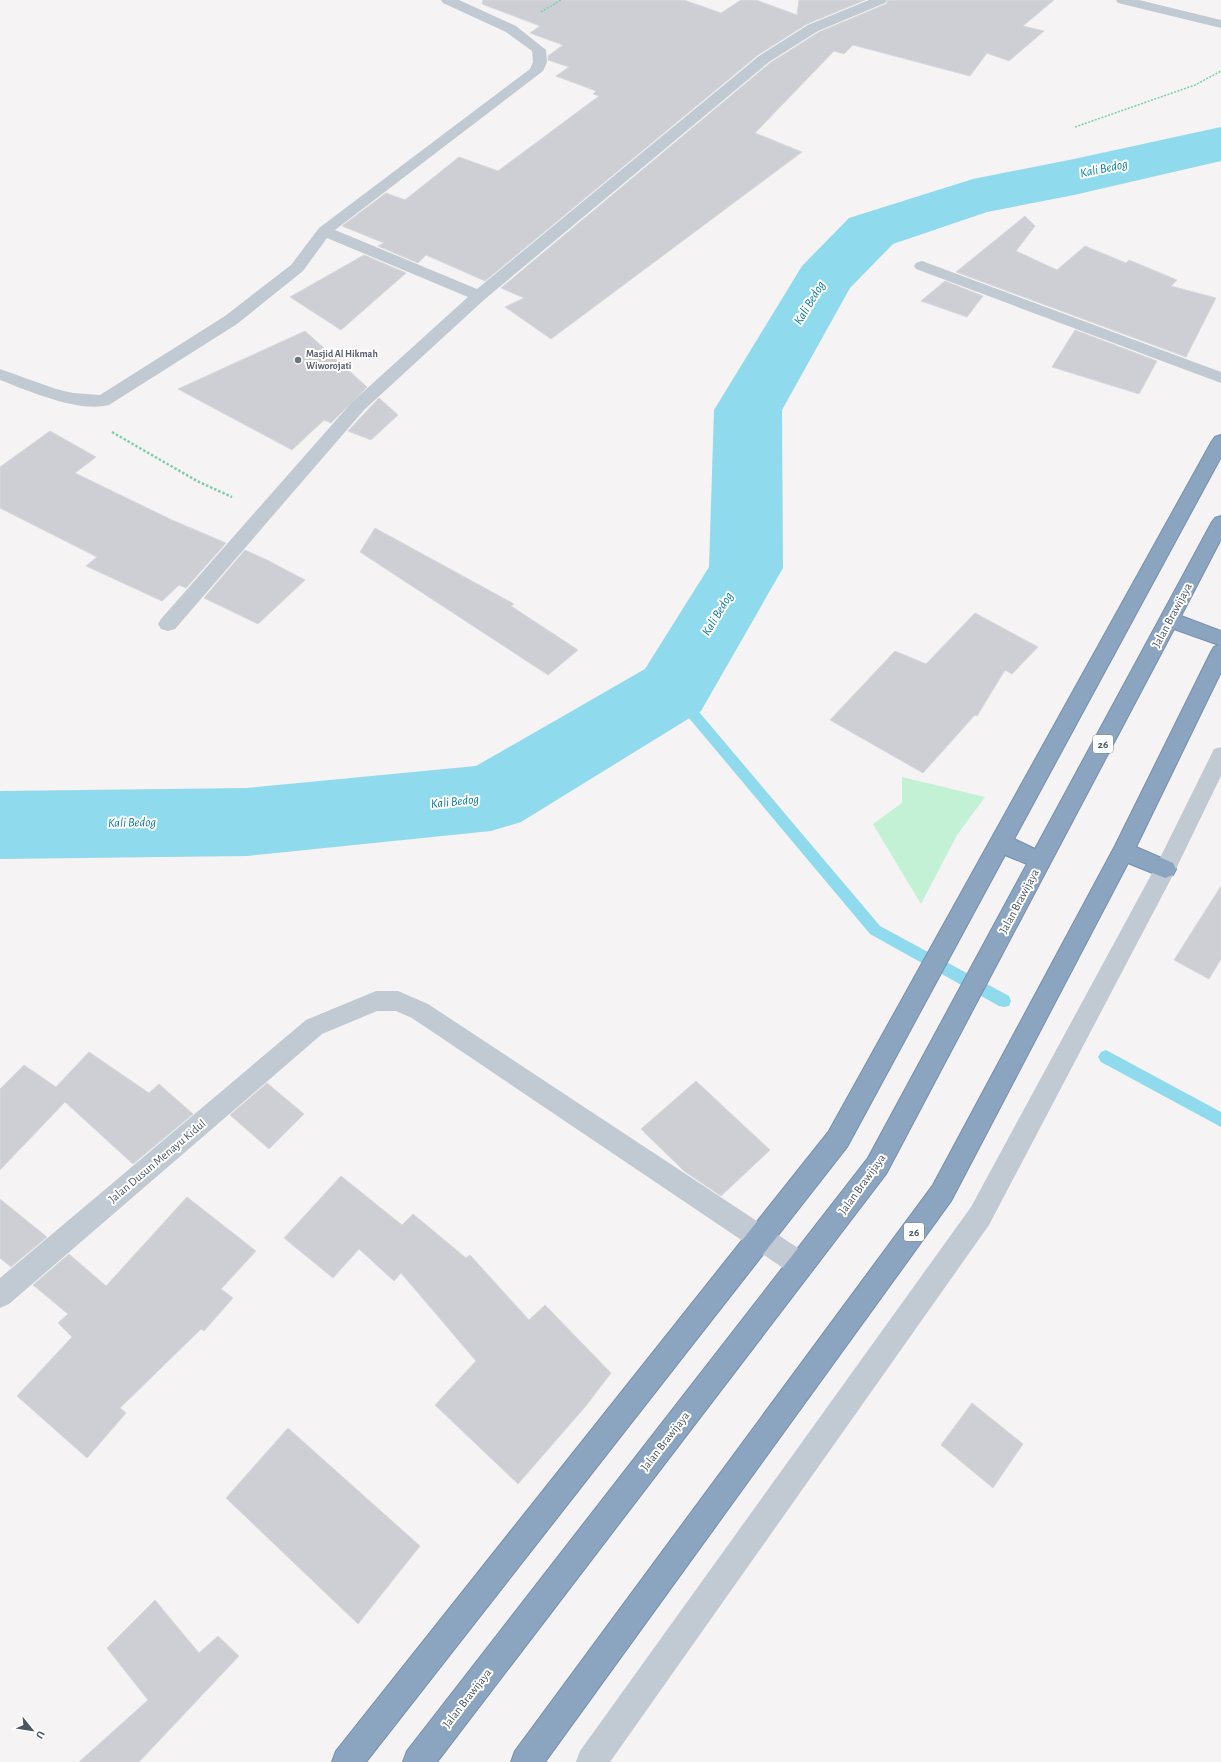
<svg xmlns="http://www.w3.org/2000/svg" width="1221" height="1762" font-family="'Alegreya Sans',sans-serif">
<rect width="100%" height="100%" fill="#f5f3f3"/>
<path fill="#c3f1d5" d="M 902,777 L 985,797 L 957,835 L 921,904 L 873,824 L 902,803 Z"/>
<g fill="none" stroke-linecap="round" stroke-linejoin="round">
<g fill="#90daee" fill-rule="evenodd">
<path d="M 673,685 L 678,687 L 880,926 L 1009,996 L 1011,1001 L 1009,1006 L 1004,1007 L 999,1006 L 870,934 L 668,693 L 667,690 L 668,687 Z"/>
<path d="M 1106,1050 L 1221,1112 L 1221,1127 L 1101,1062 L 1098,1057 L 1101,1052 Z"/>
</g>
<path fill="#90daee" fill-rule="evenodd" d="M 1221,127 L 1221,161 L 1074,195 L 987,212 L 893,244 L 850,288 L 782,410 L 783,568 L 701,711 L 521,822 L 491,831 L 247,856 L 0,859 L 0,791 L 247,788 L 476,766 L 645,669 L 709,567 L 714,410 L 802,266 L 849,218 L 973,179 L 1074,159 Z"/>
</g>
<g fill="#cdcfd5" stroke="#d7d9de">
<path d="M 483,0 L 684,0 L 721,13 L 741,0 L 756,0 L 797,15 L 799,0 L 865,0 L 807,24 L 758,55 L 485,281 L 426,255 L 418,263 L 378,246 L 384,243 L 342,226 L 386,193 L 405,200 L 459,157 L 498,171 L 599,96 L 593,94 L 596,91 L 556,76 L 569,67 L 548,60 L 548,56 L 563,45 L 530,33 L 540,26 L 482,4 Z"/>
<path d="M 888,0 L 1054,0 L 1023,26 L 1044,31 L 1009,61 L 987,53 L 970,76 L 853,45 L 844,54 L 834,51 L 755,133 L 802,152 L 551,339 L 505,307 L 524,298 L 501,288 L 770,63 L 819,32 L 886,4 Z"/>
<path d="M 1025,216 L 1035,226 L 1016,251 L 1057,270 L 1085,246 L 1126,263 L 1129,260 L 1177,280 L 1171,286 L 1216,298 L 1186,357 L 956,272 Z"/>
<path d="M 364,255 L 406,273 L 341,330 L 290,297 Z"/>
<path d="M 945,281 L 983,296 L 967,317 L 921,301 Z"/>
<path d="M 1075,330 L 1157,361 L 1139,394 L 1052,367 Z"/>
<path d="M 305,331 L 367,387 L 331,423 L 324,420 L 292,450 L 178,389 Z"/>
<path d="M 379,398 L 398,415 L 371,440 L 348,431 Z"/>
<path d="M 50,431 L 96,457 L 75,473 L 172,520 L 226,543 L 186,588 L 179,585 L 162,601 L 86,566 L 97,557 L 0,508 L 0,467 Z"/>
<path d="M 375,528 L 514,604 L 511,606 L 578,650 L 548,675 L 360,552 Z"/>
<path d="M 245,550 L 267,560 L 305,580 L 258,624 L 204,598 Z"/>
<path d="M 975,613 L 1038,647 L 1012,674 L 1005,670 L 977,716 L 975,715 L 923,773 L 830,720 L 895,651 L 926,664 Z"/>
<path d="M 1221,886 L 1221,959 L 1209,979 L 1174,960 Z"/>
<path d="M 89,1052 L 149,1093 L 159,1084 L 193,1114 L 133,1164 L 65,1102 L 0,1170 L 0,1089 L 24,1065 L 56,1087 Z"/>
<path d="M 696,1081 L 770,1150 L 721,1196 L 684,1171 L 641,1129 Z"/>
<path d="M 267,1083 L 304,1114 L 269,1149 L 230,1115 Z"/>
<path d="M 341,1176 L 402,1225 L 413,1214 L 466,1258 L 470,1255 L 529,1320 L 545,1305 L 611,1373 L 585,1407 L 518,1484 L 435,1405 L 476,1361 L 401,1273 L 394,1281 L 359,1249 L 333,1278 L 284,1238 Z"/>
<path d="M 187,1197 L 256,1251 L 221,1289 L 233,1298 L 204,1331 L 201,1329 L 120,1408 L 126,1413 L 87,1458 L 17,1396 L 72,1337 L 58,1323 L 68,1314 L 33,1285 L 69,1254 L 106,1286 Z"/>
<path d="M 0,1199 L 47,1237 L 11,1267 L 0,1258 Z"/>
<path d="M 972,1403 L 1023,1444 L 993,1488 L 941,1445 Z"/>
<path d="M 288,1428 L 420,1546 L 358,1624 L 226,1498 Z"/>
<path d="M 155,1600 L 199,1653 L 218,1636 L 239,1656 L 139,1762 L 79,1762 L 148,1700 L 107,1648 Z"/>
</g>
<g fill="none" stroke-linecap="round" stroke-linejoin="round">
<g stroke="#7690ad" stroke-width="2">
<path id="highway" d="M 1221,435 L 1221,457 L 1014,839 L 1035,849 L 1212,522 L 1215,518 L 1221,516 L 1221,539 L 1181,616 L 1221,631 L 1221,672 L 1136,847 L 1173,863 L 1176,869 L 1173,875 L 1165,878 L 1128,863 L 951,1201 L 545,1762 L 511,1762 L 515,1751 L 933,1185 L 1115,846 L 1211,652 L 1214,647 L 1219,645 L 1174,629 L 886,1174 L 437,1762 L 403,1762 L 407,1751 L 868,1158 L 1027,864 L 1005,855 L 847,1147 L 366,1762 L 332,1762 L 336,1751 L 829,1131 L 1212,441 L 1215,437 Z"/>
</g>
<g stroke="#7ad0a6" stroke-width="1.5" stroke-dasharray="2 1.5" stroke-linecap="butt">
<path d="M 541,12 L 561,0"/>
<path d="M 1075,127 L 1195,85 L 1221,71"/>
</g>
<path stroke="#7ad0a6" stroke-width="2.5" stroke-dasharray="2.5 2" stroke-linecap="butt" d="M 112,432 L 197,481 L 232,497"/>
<g fill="#c1cad2" fill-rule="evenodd">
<path d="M 441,0 L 459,0 L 516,26 L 546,50 L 547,62 L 543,71 L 335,230 L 477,289 L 759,56 L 808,25 L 869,0 L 887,0 L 885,3 L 818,31 L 769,62 L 485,299 L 364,410 L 175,629 L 168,631 L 161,629 L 158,624 L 161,619 L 352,402 L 468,297 L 327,238 L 303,271 L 237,324 L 109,405 C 78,413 29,391 0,380 L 0,369 L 56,389 L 73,393 L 100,395 L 225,316 L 291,265 L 319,228 L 530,69 L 533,62 L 532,51 L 506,32 L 443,3 Z"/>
<path d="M 1116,0 L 1139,0 L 1221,20 L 1221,28 L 1118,3 Z"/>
<path d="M 922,261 L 1221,372 L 1221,383 L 916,269 L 914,266 L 916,263 Z"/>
<path d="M 1221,747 L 1221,776 L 1173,875 L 989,1225 L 610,1762 L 576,1762 L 580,1751 L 971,1207 L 1157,864 L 1214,749 Z"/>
<path d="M 376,991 L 398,991 L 428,1004 L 810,1256 L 814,1265 L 810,1274 L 801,1278 L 792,1274 L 412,1018 L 396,1011 L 377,1011 L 322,1034 L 9,1304 L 0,1308 L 0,1278 L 306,1020 Z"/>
</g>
<use href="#highway" fill="#8ba5c1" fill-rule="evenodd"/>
</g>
<circle fill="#6b7280" stroke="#fff" stroke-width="1.5" cx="298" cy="360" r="4"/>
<g text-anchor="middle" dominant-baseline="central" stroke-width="4" stroke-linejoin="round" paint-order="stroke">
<g font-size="10" font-weight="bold" fill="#5b616d" stroke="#fff" text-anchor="start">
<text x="306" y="354">Masjid Al Hikmah<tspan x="306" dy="12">Wiworojati</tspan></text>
</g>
<g fill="#fff" stroke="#808990" stroke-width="1">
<rect x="1093" y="735" width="20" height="18" rx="3"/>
<rect x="904" y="1223" width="20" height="18" rx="3"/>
</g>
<g font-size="11" font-weight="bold" fill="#4a5661">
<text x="1103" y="744">26</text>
<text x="914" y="1232">26</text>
</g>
<g font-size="12" fill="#4a5661" stroke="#fff">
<text transform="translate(1172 615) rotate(-62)">Jalan Brawijaya</text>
<text transform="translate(1019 901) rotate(-62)">Jalan Brawijaya</text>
<text transform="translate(157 1161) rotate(-40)">Jalan Dusun Menayu Kidul</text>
<text transform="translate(862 1184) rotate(-54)">Jalan Brawijaya</text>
<text transform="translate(665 1441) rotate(-52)">Jalan Brawijaya</text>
<text transform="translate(467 1698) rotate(-52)">Jalan Brawijaya</text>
</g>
<g font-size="13" font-style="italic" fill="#0c7c9b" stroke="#fff">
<text transform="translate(1104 169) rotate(-12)">Kali Bedog</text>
<text transform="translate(810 303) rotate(-59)">Kali Bedog</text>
<text transform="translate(718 614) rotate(-59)">Kali Bedog</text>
<text transform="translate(455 802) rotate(-6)">Kali Bedog</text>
<text transform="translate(132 823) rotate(-1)">Kali Bedog</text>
</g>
</g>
<g transform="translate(32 1730) rotate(120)" stroke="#ffffff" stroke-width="3" paint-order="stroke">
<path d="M0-3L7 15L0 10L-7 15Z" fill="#4a5661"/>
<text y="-6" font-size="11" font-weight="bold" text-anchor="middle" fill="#4a5661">U</text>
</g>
</svg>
